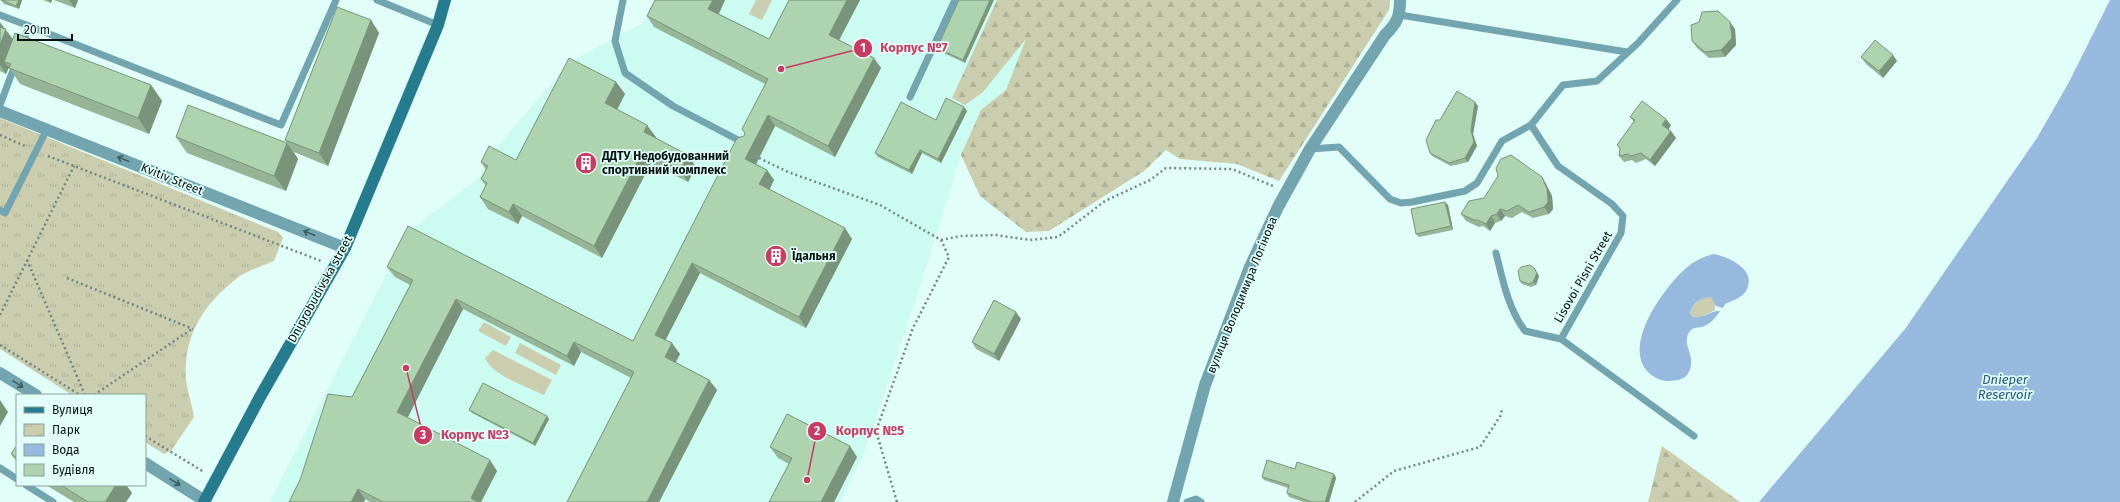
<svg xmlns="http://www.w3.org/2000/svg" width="2120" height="502" font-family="'Fira Sans',sans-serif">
<defs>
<pattern id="forest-firs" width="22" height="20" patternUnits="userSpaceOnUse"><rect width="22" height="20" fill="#cbceae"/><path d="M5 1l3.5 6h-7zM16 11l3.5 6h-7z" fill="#adb095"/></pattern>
<pattern id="park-tufts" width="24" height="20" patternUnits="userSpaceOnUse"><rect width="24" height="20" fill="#cbceae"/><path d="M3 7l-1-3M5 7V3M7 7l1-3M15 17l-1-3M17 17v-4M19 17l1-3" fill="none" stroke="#adb095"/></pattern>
</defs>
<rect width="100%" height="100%" fill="#e1fff8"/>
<path fill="#ccfbf1" d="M 655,0 L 1034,0 L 1024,96 L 961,155 L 921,284 L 864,454 L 840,502 L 270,502 L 407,233 L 480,177 L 490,155 L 570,62 L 643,23 Z"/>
<g fill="#cbceae">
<path d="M 756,0 L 772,0 L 762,20 L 749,14 Z"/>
<path d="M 1705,297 L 1711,297 L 1715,301 L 1715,310 L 1699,318 L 1693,317 L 1690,313 C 1693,305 1697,301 1705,297 Z"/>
<path d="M 484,322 L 511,337 L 506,346 L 478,331 Z"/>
<path d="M 520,343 L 561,365 L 556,375 L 515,353 Z"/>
<path d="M 493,350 L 552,380 L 544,395 C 528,387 491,375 485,358 Z"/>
</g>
<g fill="url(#forest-firs)">
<path d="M 997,0 L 1390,0 L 1389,10 L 1279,181 L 1237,164 L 1180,159 L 1166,150 L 1144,171 L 1049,231 L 1026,232 L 980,196 L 961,155 L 981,110 L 1006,90 L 1026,39 L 983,92 L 965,105 L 952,98 Z"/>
<path d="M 1662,446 L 1740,502 L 1648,502 Z"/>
</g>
<path fill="url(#park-tufts)" d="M 0,118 L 278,232 L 283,238 L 274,261 C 263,266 249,270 240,276 C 206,301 183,334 186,378 C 187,391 192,404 194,417 L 171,451 L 164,454 L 145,442 L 145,395 L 72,395 L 0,349 Z"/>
<g fill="#97b9dd">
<path d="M 2110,0 L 2120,0 L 2120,502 L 1759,502 L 1905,329 L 2037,138 L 2068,84 Z"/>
<path d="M 1715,254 C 1730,258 1758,270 1746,291 C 1742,298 1731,301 1725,304 L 1723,308 L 1716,306 L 1711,297 C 1701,297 1693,303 1690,313 L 1693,317 C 1704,319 1710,310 1720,311 C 1716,318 1710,324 1702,327 C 1698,328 1694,327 1691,330 C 1678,344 1700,357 1687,375 C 1683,380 1674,381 1667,381 C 1661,381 1653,377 1649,373 C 1621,346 1664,288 1685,269 C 1694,261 1704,256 1715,254 Z"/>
</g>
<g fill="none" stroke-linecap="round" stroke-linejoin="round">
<g stroke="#728782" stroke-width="2.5" stroke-dasharray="2 3" stroke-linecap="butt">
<path d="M 0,135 L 25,146"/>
<path d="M 48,156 L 321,261"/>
<path d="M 759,158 L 788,172 L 880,205 L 941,240 L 949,257 L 913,328 L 876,431 L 897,502"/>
<path d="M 941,240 L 961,236 L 996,235 L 1030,240 L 1058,237 L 1105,201 L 1150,180 L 1166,168 L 1232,169 L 1273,186"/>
<path d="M 27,260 L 85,395"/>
<path d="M 67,278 L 193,329"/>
<path d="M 0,315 L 74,166"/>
<path d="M 0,345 L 80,395"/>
<path d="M 94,395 L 192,329"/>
<path d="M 145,436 L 204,472"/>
<path d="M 1355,502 L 1394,471 L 1480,447 L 1501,415 L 1502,408"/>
</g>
<g stroke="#73a5b1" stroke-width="7">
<path d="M 377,0 L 438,25"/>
<path d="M 623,0 L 615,41 L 625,73 L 673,106 L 744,143"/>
<path d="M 0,15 L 29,26"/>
<path d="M 1400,15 L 1627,52"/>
<path d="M 22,45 L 29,26 L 281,125 L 336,0"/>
<path d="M 910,97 L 955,0"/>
<path d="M 0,105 L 15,65"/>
<path d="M 1531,125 L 1558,166 L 1612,204 L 1623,216 L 1621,233 L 1561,339 L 1694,436"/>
<path d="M 1310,149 L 1339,147 L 1390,199 L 1401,203 L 1412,202 L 1465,191 L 1477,183 L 1502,141 L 1531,125 L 1563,85 L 1597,81 L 1638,43 L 1677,0"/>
<path d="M 0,210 L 5,213 L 47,129"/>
<path d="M 1496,253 C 1503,281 1508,308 1525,331 L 1561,339"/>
<path d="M 0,468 L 17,479"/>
<path d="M 26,485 L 53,502"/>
<path d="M 1187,502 L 1196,499 L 1201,502"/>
</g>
<g stroke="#73a5b1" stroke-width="12">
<path d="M 0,111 L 345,248"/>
<path d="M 0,373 L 36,395"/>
<path d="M 145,463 L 205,501"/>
<path d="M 1173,502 L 1205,385 L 1250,267 L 1278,207 L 1310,149 L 1385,35 C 1397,23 1400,17 1400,0"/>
</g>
<path stroke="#267c8f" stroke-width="12" d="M 204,502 L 260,397 L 345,248 L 438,25 L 445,0"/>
</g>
<g fill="#95b596">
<path d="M 1,0 L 22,0 L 19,9 L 4,4 Z"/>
<path d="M 43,0 L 52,0 L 51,3 Z"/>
<path d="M 54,0 L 78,0 L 75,8 Z"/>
<path d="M 655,0 L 725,0 L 719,14 L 769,39 L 789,0 L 860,0 L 839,40 L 881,68 L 835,157 L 775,126 L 756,164 L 767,170 L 774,180 L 769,189 L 852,239 L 806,328 L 700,273 L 665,340 L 680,354 L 675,362 L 709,380 L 717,390 L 659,502 L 567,502 L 631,378 L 581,352 L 574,366 L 463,309 L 407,417 L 497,471 L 481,502 L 370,502 L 365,499 L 364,502 L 289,502 L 352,397 L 410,285 L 395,277 L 387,267 L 633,341 L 744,136 L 765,84 L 654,27 L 647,16 Z"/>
<path d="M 959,0 L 965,63 L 939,51 L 937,48 Z"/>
<path d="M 371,20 L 379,33 L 328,166 L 294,152 L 298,159 L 286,191 L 187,153 L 176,137 L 287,143 L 285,140 Z"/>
<path d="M 0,22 L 13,39 L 151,85 L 162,101 L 149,134 L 20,84 L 9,67 L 6,74 L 0,71 Z"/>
<path d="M 1735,29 L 1736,45 L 1725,57 L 1709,58 L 1697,48 L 1692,41 Z"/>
<path d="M 1861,57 L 1897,61 L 1883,78 L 1866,64 Z"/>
<path d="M 616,82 L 625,94 L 617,109 L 656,137 L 655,138 L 696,167 L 688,182 L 651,163 L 602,258 L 522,216 L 518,224 L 488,209 L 480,197 L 486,186 L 481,179 L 486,170 L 481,162 L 516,160 Z"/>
<path d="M 1478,106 L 1473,134 L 1477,146 L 1468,162 L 1451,166 L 1432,156 L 1430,153 L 1440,120 Z"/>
<path d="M 967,111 L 941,163 L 922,153 L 912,174 L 878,157 L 875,153 L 936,120 Z"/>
<path d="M 1630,117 L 1671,125 L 1668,129 L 1676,138 L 1655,166 L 1646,159 L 1636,163 L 1632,160 L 1624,162 L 1619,156 L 1620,150 L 1617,145 L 1634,122 Z"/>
<path d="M 1542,177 L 1546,184 L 1552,196 L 1553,209 L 1549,214 L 1533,218 L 1522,212 L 1512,218 L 1505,216 L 1501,221 L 1495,223 L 1490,231 L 1483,226 L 1479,227 L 1466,221 L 1461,214 L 1484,198 Z"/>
<path d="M 1448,205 L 1453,230 L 1419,237 L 1416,234 Z"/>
<path d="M 1534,268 L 1539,276 L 1536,285 L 1531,287 L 1522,284 L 1520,281 Z"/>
<path d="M 1021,319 L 999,361 L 976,349 L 972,342 Z"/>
<path d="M 469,410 L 549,419 L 535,446 L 472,413 Z"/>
<path d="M 17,445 L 17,462 L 11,454 Z"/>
<path d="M 770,447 L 857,457 L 834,502 L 769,502 L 789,464 L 778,458 Z"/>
<path d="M 1295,469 L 1334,474 L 1336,478 L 1329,502 L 1304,502 L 1289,497 L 1287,493 L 1288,488 L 1264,480 L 1262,477 Z"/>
<path d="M 46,485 L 126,485 L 132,493 L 126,502 L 74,502 Z"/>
</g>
<g fill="#79947a">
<path d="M 19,0 L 22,0 L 19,9 L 16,6 Z"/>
<path d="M 48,0 L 52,0 L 51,3 Z"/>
<path d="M 69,0 L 78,0 L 75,8 Z"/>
<path d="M 713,0 L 725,0 L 716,19 L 708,9 Z"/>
<path d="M 847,0 L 860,0 L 836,46 L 829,35 Z"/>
<path d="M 990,0 L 994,0 L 965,63 L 963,60 Z"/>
<path d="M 371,20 L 379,33 L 328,166 L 319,153 Z"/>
<path d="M 1730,22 L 1735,29 L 1736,45 L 1725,57 L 1721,50 Z"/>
<path d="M 0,23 L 17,45 L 4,62 L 9,67 L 6,74 L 0,65 Z"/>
<path d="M 1893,55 L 1897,61 L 1883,78 L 1879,71 Z"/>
<path d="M 874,58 L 881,68 L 835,157 L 828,146 Z"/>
<path d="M 616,82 L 625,94 L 614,116 L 605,103 Z"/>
<path d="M 151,85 L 162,101 L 149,134 L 138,118 Z"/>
<path d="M 1475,102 L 1478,106 L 1473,134 L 1477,146 L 1468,162 L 1465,158 L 1471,130 Z"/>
<path d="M 964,107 L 967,111 L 941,163 L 938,159 Z"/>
<path d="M 768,115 L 775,126 L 753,170 L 745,159 Z"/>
<path d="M 1666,119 L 1671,125 L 1667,132 L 1662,125 Z"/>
<path d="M 647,125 L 656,137 L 652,144 L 644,132 Z"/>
<path d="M 1671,131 L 1676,138 L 1655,166 L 1650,160 Z"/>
<path d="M 287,143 L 298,159 L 286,191 L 274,176 Z"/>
<path d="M 920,150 L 922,153 L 912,174 L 909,170 Z"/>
<path d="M 643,151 L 651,163 L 602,258 L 594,246 Z"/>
<path d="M 688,155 L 696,167 L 688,182 L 680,170 Z"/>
<path d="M 767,170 L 774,180 L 767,195 L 759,184 Z"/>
<path d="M 1542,177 L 1546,184 L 1552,196 L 1553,209 L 1549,214 L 1544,207 Z"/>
<path d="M 1445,202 L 1448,205 L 1453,230 L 1451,226 Z"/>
<path d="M 513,204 L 522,216 L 518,224 L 509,212 Z"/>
<path d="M 1500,209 L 1505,216 L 1501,221 L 1497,214 Z"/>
<path d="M 1491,216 L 1495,223 L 1490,231 L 1486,224 Z"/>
<path d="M 845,228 L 852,239 L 806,328 L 799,317 Z"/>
<path d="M 692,263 L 700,273 L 663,345 L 655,335 Z"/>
<path d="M 1534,268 L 1539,276 L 1536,285 L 1533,282 Z"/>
<path d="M 456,299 L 463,309 L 405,423 L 397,412 Z"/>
<path d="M 1016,312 L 1021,319 L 999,361 L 994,354 Z"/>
<path d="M 574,342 L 581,352 L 574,366 L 567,356 Z"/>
<path d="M 672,343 L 680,354 L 673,368 L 665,357 Z"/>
<path d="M 709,380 L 717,390 L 659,502 L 647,502 Z"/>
<path d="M 0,400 L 8,412 L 0,426 Z"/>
<path d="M 547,416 L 549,419 L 535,446 L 533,443 Z"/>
<path d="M 850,446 L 857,457 L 834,502 L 821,502 Z"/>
<path d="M 490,460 L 497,471 L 481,502 L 473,502 L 471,498 Z"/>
<path d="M 1334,474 L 1336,478 L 1329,502 L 1325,502 Z"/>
<path d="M 116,485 L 126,485 L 132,493 L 126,502 L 105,502 Z"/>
<path d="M 358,489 L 365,499 L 364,502 L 351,502 Z"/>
</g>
<g fill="#add3af" stroke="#79947a">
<path d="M 1,0 L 19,0 L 16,6 Z"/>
<path d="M 655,0 L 713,0 L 708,9 L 769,39 L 789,0 L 847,0 L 829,35 L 874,58 L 828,146 L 768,115 L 745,159 L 767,170 L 759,184 L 845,228 L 799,317 L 692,263 L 655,335 L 672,343 L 665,357 L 709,380 L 647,502 L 567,502 L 634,372 L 574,342 L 567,356 L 456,299 L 397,412 L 490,460 L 471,498 L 478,502 L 383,502 L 358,489 L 351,502 L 289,502 L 300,480 L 328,394 L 352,397 L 413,280 L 387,267 L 408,226 L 633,341 L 737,138 L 744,136 L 745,133 L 742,129 L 768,79 L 647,16 Z"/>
<path d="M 959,0 L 990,0 L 963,60 L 937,48 Z"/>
<path d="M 337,7 L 371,20 L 319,153 L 285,140 Z"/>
<path d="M 1718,11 L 1730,22 L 1732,38 L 1721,50 L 1705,52 L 1692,41 L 1691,25 L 1699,22 L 1702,12 Z"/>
<path d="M 0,27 L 6,29 L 0,45 Z"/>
<path d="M 15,33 L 151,85 L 138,118 L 9,68 L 11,64 L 4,62 Z"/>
<path d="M 1875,40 L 1893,55 L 1879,71 L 1861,57 Z"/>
<path d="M 569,58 L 616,82 L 605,103 L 647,125 L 644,132 L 688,155 L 680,170 L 643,151 L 594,246 L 513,204 L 509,212 L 480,197 L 487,183 L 481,179 L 488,166 L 481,162 L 489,146 L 516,160 Z"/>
<path d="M 1457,91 L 1475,102 L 1471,130 L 1474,142 L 1465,158 L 1449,163 L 1430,153 L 1426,140 L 1436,120 L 1440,120 Z"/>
<path d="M 946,98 L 964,107 L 938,159 L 920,150 L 909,170 L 875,153 L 901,102 L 936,120 Z"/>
<path d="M 1642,101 L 1666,119 L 1662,125 L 1671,131 L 1650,160 L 1641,153 L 1631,156 L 1628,154 L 1619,156 L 1620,148 L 1617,145 L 1635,120 L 1630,117 Z"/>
<path d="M 188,105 L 287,143 L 274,176 L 176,137 Z"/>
<path d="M 1511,155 L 1542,177 L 1547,189 L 1548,202 L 1544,207 L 1529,212 L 1518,205 L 1507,211 L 1500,209 L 1497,214 L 1491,216 L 1486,224 L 1478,220 L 1474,220 L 1461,214 L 1469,201 L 1484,198 L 1498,176 L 1496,168 L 1501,159 Z"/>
<path d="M 1445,202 L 1451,226 L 1416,234 L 1411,209 Z"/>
<path d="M 1530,265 L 1534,268 L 1537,273 L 1533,282 L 1529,284 L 1520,281 L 1518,271 L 1521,267 Z"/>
<path d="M 994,300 L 1016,312 L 994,354 L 972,342 Z"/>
<path d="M 483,383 L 547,416 L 533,443 L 469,410 Z"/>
<path d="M 787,414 L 850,446 L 821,502 L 769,502 L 792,458 L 770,447 Z"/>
<path d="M 17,445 L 17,458 L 11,454 Z"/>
<path d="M 1267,460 L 1295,469 L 1297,462 L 1334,474 L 1325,502 L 1312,502 L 1287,493 L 1289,485 L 1262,477 Z"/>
<path d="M 61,485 L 116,485 L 105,502 L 88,502 Z"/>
</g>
<defs><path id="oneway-shaft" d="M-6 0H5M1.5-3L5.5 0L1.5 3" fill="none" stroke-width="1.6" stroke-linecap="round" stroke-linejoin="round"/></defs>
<g stroke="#3c5c60">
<use href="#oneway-shaft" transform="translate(123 159) rotate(-158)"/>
<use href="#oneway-shaft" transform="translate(309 233) rotate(-158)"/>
<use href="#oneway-shaft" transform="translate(18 384) rotate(32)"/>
<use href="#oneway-shaft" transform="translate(175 482) rotate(32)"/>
</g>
<defs>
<g id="building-disc" transform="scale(1.15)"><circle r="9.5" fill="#c93b63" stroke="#e1fff8"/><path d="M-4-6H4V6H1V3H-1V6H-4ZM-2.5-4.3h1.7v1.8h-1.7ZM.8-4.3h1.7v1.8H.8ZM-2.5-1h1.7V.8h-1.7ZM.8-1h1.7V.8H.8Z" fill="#fff"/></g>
</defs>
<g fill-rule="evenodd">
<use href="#building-disc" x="586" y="163"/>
<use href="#building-disc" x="776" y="256"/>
</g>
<g text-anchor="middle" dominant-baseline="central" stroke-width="3.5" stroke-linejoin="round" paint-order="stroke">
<g font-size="12" font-weight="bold" fill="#061210" stroke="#e1fff8" text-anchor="start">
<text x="602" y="156">ДДТУ Недобудованний<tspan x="602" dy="14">спортивний комплекс</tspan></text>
<text x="792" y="256">Їдальня</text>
</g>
<g font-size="12" fill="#061210" stroke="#e1fff8">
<text transform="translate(172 179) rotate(22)">Kvitiv Street</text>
<text transform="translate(1583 277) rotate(-60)">Lisovoi Pisni Street</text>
<text transform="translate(320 289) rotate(-61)">Dniprobudivska street</text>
<text transform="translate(1242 295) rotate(-68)">вулиця Володимира Логінова</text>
</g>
<g font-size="13" font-style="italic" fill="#235583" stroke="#e1fff8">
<text x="2005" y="379">Dnieper<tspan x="2005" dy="15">Reservoir</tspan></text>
</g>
</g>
<path fill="none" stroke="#c93b63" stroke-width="1.5" d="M781 69L863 48M807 480L817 431M406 368L423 435"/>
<g fill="#c93b63" stroke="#e1fff8" stroke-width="1.5">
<circle cx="781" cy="69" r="4"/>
<circle cx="807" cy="480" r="4"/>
<circle cx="406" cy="368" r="4"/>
<circle cx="863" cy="48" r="10"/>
<circle cx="817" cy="431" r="10"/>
<circle cx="423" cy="435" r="10"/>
</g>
<g font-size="12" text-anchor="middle" font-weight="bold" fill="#fff">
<text x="863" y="52">1</text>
<text x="817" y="435">2</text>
<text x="423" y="439">3</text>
</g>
<g font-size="13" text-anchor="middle" font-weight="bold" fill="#c93b63" stroke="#e1fff8" stroke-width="3.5" stroke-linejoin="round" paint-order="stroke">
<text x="914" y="52">Корпус №7</text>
<text x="870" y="435">Корпус №5</text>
<text x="475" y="439">Корпус №3</text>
</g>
<rect x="16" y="394" width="130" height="92" fill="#e1fff8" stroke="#89a09b"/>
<rect x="24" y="407" width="20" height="6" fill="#267c8f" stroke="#89a09b"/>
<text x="52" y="414" font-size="12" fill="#061210">Вулиця</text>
<rect x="24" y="424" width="20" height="12" fill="url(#park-tufts)" stroke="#89a09b"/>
<text x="52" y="434" font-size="12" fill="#061210">Парк</text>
<rect x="24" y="444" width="20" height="12" fill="#97b9dd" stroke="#89a09b"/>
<text x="52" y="454" font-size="12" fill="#061210">Вода</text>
<rect x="24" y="464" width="20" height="12" fill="#add3af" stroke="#89a09b"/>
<text x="52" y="474" font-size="12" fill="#061210">Будівля</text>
<path d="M18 34v6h54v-6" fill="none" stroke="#061210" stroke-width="2"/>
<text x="24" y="34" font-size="12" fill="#061210" stroke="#e1fff8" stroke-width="3" paint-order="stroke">20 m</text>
</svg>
